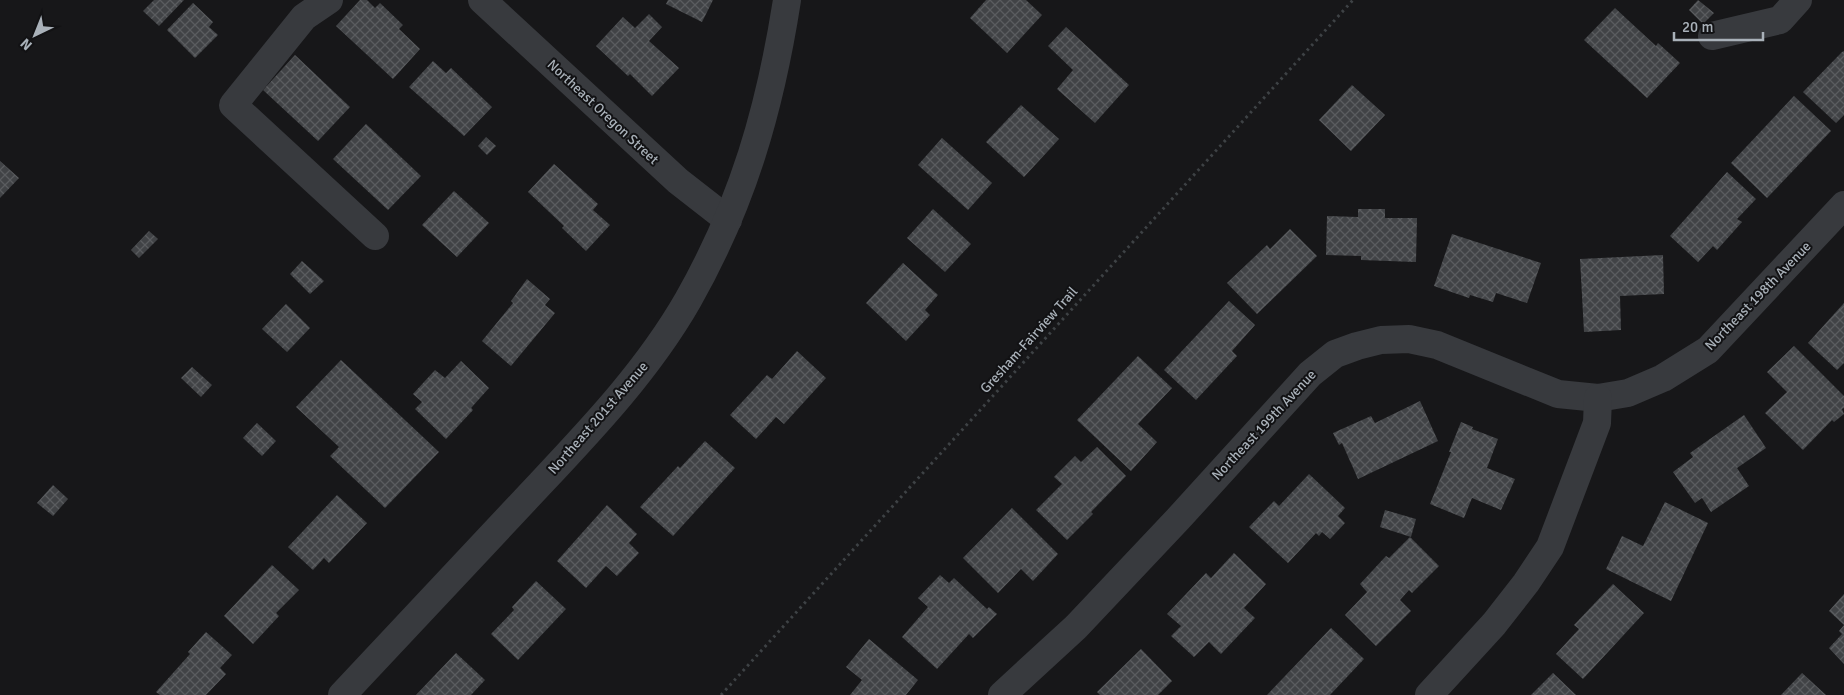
<svg xmlns="http://www.w3.org/2000/svg" width="1844" height="695" font-family="Signika,sans-serif">
<defs>
<pattern id="building-cross-hatch" width="8" height="8" patternUnits="userSpaceOnUse" patternTransform="scale(1.25)"><rect width="8" height="8" fill="#414346"/><path d="M0 0l8 8M0 8l8-8" fill="none" stroke="#5a5c5f"/></pattern>
</defs>
<rect width="100%" height="100%" fill="#171719"/>
<g fill="url(#building-cross-hatch)">
<path d="M 154,0 L 184,0 L 159,26 L 143,11 Z"/>
<path d="M 360,0 L 367,0 L 375,8 L 380,3 L 403,25 L 399,29 L 420,49 L 393,79 L 336,26 Z"/>
<path d="M 668,0 L 713,0 L 702,22 L 666,4 Z"/>
<path d="M 986,0 L 1026,0 L 1042,15 L 1007,53 L 970,18 Z"/>
<path d="M 1698,0 L 1714,13 L 1703,24 L 1689,10 Z"/>
<path d="M 193,3 L 213,22 L 209,27 L 218,35 L 195,58 L 167,30 Z"/>
<path d="M 1615,8 L 1656,46 L 1658,43 L 1680,63 L 1647,98 L 1584,40 Z"/>
<path d="M 649,14 L 662,27 L 649,41 L 679,68 L 652,96 L 630,74 L 628,76 L 596,46 L 623,17 L 635,28 Z"/>
<path d="M 1066,27 L 1129,85 L 1095,123 L 1057,89 L 1073,70 L 1048,46 Z"/>
<path d="M 1844,51 L 1844,115 L 1836,123 L 1803,92 L 1842,52 Z"/>
<path d="M 295,55 L 350,107 L 318,141 L 263,90 Z"/>
<path d="M 433,61 L 446,73 L 451,68 L 492,107 L 464,136 L 409,87 Z"/>
<path d="M 1352,85 L 1385,115 L 1351,151 L 1319,120 Z"/>
<path d="M 1794,96 L 1831,131 L 1767,198 L 1731,163 Z"/>
<path d="M 1021,105 L 1059,139 L 1024,177 L 986,142 Z"/>
<path d="M 366,124 L 421,176 L 388,210 L 333,159 Z"/>
<path d="M 486,137 L 496,146 L 487,155 L 478,146 Z"/>
<path d="M 942,138 L 992,183 L 968,210 L 918,165 Z"/>
<path d="M 0,161 L 19,178 L 0,198 Z"/>
<path d="M 554,164 L 598,204 L 593,210 L 610,225 L 586,251 L 562,228 L 564,226 L 528,192 Z"/>
<path d="M 1727,172 L 1756,199 L 1737,219 L 1742,222 L 1717,250 L 1713,246 L 1698,262 L 1670,236 Z"/>
<path d="M 454,191 L 489,223 L 457,257 L 422,225 Z"/>
<path d="M 933,209 L 971,244 L 945,272 L 907,238 Z"/>
<path d="M 1358,209 L 1385,209 L 1385,218 L 1417,218 L 1416,262 L 1361,260 L 1361,256 L 1326,255 L 1327,216 L 1358,217 Z"/>
<path d="M 1290,229 L 1317,256 L 1257,314 L 1227,283 L 1267,245 L 1270,249 Z"/>
<path d="M 149,231 L 158,239 L 139,258 L 131,250 Z"/>
<path d="M 1452,234 L 1541,263 L 1527,303 L 1496,293 L 1493,302 L 1470,295 L 1469,298 L 1434,286 Z"/>
<path d="M 1663,255 L 1664,294 L 1620,296 L 1621,330 L 1584,332 L 1580,259 Z"/>
<path d="M 302,261 L 324,281 L 310,294 L 290,274 Z"/>
<path d="M 903,263 L 938,295 L 925,310 L 930,315 L 906,341 L 866,303 Z"/>
<path d="M 527,279 L 550,299 L 545,305 L 555,313 L 511,366 L 482,341 L 513,303 L 511,301 Z"/>
<path d="M 1229,301 L 1255,325 L 1232,351 L 1237,356 L 1196,400 L 1164,370 Z"/>
<path d="M 1844,303 L 1844,363 L 1837,370 L 1808,343 Z"/>
<path d="M 286,304 L 310,328 L 287,352 L 262,329 Z"/>
<path d="M 1794,346 L 1844,396 L 1844,408 L 1842,409 L 1844,414 L 1834,422 L 1832,420 L 1803,450 L 1765,413 L 1787,392 L 1767,372 Z"/>
<path d="M 797,351 L 826,378 L 784,424 L 776,417 L 756,439 L 730,415 L 767,375 L 772,379 Z"/>
<path d="M 1138,356 L 1172,388 L 1138,424 L 1157,442 L 1131,471 L 1077,420 Z"/>
<path d="M 341,360 L 439,452 L 385,508 L 330,456 L 339,447 L 296,407 Z"/>
<path d="M 461,361 L 489,388 L 471,408 L 473,410 L 446,439 L 415,409 L 422,402 L 413,394 L 435,370 L 445,378 Z"/>
<path d="M 192,367 L 212,385 L 201,397 L 181,378 Z"/>
<path d="M 1420,401 L 1438,441 L 1358,479 L 1342,443 L 1339,445 L 1333,433 L 1371,416 L 1375,423 Z"/>
<path d="M 1744,415 L 1766,448 L 1737,468 L 1749,486 L 1711,512 L 1702,498 L 1695,503 L 1673,472 L 1693,457 L 1690,453 Z"/>
<path d="M 1461,422 L 1473,427 L 1472,429 L 1498,439 L 1487,468 L 1515,479 L 1501,510 L 1472,498 L 1464,518 L 1430,504 L 1451,452 L 1449,452 Z"/>
<path d="M 257,423 L 276,441 L 262,456 L 243,438 Z"/>
<path d="M 705,441 L 735,468 L 673,536 L 640,507 L 678,466 L 680,468 Z"/>
<path d="M 1097,447 L 1126,476 L 1091,512 L 1093,514 L 1067,540 L 1036,510 L 1062,484 L 1054,477 L 1075,456 L 1081,462 Z"/>
<path d="M 1309,474 L 1345,508 L 1338,516 L 1345,523 L 1330,539 L 1322,532 L 1319,536 L 1316,533 L 1288,563 L 1249,527 L 1274,501 L 1279,506 Z"/>
<path d="M 53,485 L 68,499 L 53,516 L 37,503 Z"/>
<path d="M 337,495 L 367,523 L 329,563 L 324,558 L 313,570 L 288,547 Z"/>
<path d="M 1665,502 L 1708,523 L 1671,601 L 1606,569 L 1622,536 L 1643,546 Z"/>
<path d="M 607,505 L 637,534 L 629,543 L 639,553 L 617,576 L 606,566 L 586,588 L 557,561 Z"/>
<path d="M 1012,508 L 1058,554 L 1033,581 L 1021,569 L 998,593 L 963,558 Z"/>
<path d="M 1385,510 L 1416,519 L 1411,537 L 1380,527 Z"/>
<path d="M 1410,537 L 1439,566 L 1412,593 L 1409,590 L 1400,600 L 1411,611 L 1376,646 L 1345,615 L 1367,592 L 1360,584 L 1386,556 L 1389,558 Z"/>
<path d="M 1234,553 L 1266,584 L 1244,608 L 1255,618 L 1221,654 L 1209,642 L 1194,657 L 1171,636 L 1181,626 L 1167,614 L 1206,573 L 1211,578 Z"/>
<path d="M 272,565 L 299,590 L 276,613 L 279,616 L 253,644 L 224,616 Z"/>
<path d="M 940,575 L 949,583 L 954,578 L 987,609 L 989,607 L 997,614 L 973,638 L 969,634 L 937,669 L 902,637 L 928,607 L 918,598 Z"/>
<path d="M 536,581 L 566,609 L 518,660 L 491,634 L 514,610 L 512,607 Z"/>
<path d="M 1613,584 L 1644,613 L 1583,679 L 1556,654 L 1579,629 L 1574,625 Z"/>
<path d="M 1844,594 L 1844,664 L 1829,648 L 1842,634 L 1839,631 L 1844,625 L 1829,611 Z"/>
<path d="M 1331,628 L 1364,659 L 1330,695 L 1267,695 Z"/>
<path d="M 206,632 L 232,655 L 220,668 L 226,674 L 206,695 L 160,695 L 156,692 L 190,654 L 188,652 Z"/>
<path d="M 869,639 L 918,680 L 906,695 L 850,695 L 862,680 L 846,667 Z"/>
<path d="M 1141,649 L 1172,681 L 1158,695 L 1100,695 L 1097,692 Z"/>
<path d="M 456,653 L 485,680 L 471,695 L 416,695 Z"/>
<path d="M 1553,673 L 1576,695 L 1531,695 Z"/>
<path d="M 1802,673 L 1826,695 L 1781,695 Z"/>
</g>
<g fill="none" stroke-linecap="round" stroke-linejoin="round">
<path stroke="#3e4245" stroke-width="3" stroke-dasharray="2.5 4" stroke-linecap="butt" d="M 721,695 L 1353,0"/>
<g stroke="#383a3e" stroke-width="28">
<path d="M 329,0 L 304,17 L 233,105 L 375,236"/>
<path d="M 482,0 L 678,181 L 728,220"/>
<path d="M 1712,36 L 1780,20 L 1798,0"/>
<path d="M 342,695 C 403,630 464,565 525,500 C 584,437 645,375 688,300 C 743,203 770,109 787,0"/>
<path d="M 1002,695 L 1076,627 L 1178,519 L 1310,374 L 1335,354 L 1357,346 L 1381,340 L 1409,339 L 1437,345 L 1558,394 L 1598,398 L 1628,393 L 1663,378 L 1708,350 L 1844,205"/>
<path d="M 1429,695 L 1494,624 L 1526,583 L 1550,547 L 1597,423 L 1598,398"/>
</g>
</g>
<g text-anchor="middle" dominant-baseline="central" stroke-width="4" stroke-linejoin="round" paint-order="stroke">
<g font-size="14" fill="#a9b1b9" stroke="#121214">
<text transform="translate(603 112) rotate(43)">Northeast Oregon Street</text>
<text transform="translate(1758 296) rotate(-46)">Northeast 198th Avenue</text>
<text transform="translate(1029 340) rotate(-48)">Gresham-Fairview Trail</text>
<text transform="translate(598 418) rotate(-49)">Northeast 201st Avenue</text>
<text transform="translate(1264 425) rotate(-47)">Northeast 199th Avenue</text>
</g>
</g>
<g transform="translate(35 35) rotate(223)" stroke="#121214" stroke-width="4" paint-order="stroke">
<path d="M0-4L9 19L0 12L-9 19Z" fill="#a9b1b9"/>
<text y="-8" font-size="14" font-weight="bold" text-anchor="middle" fill="#a9b1b9">N</text>
</g>
<path d="M1674 32v8h89v-8" fill="none" stroke="#a9b1b9" stroke-width="2.5"/>
<text x="1682" y="32" font-size="15" fill="#a9b1b9" stroke="#121214" stroke-width="4" paint-order="stroke">20 m</text>
</svg>
